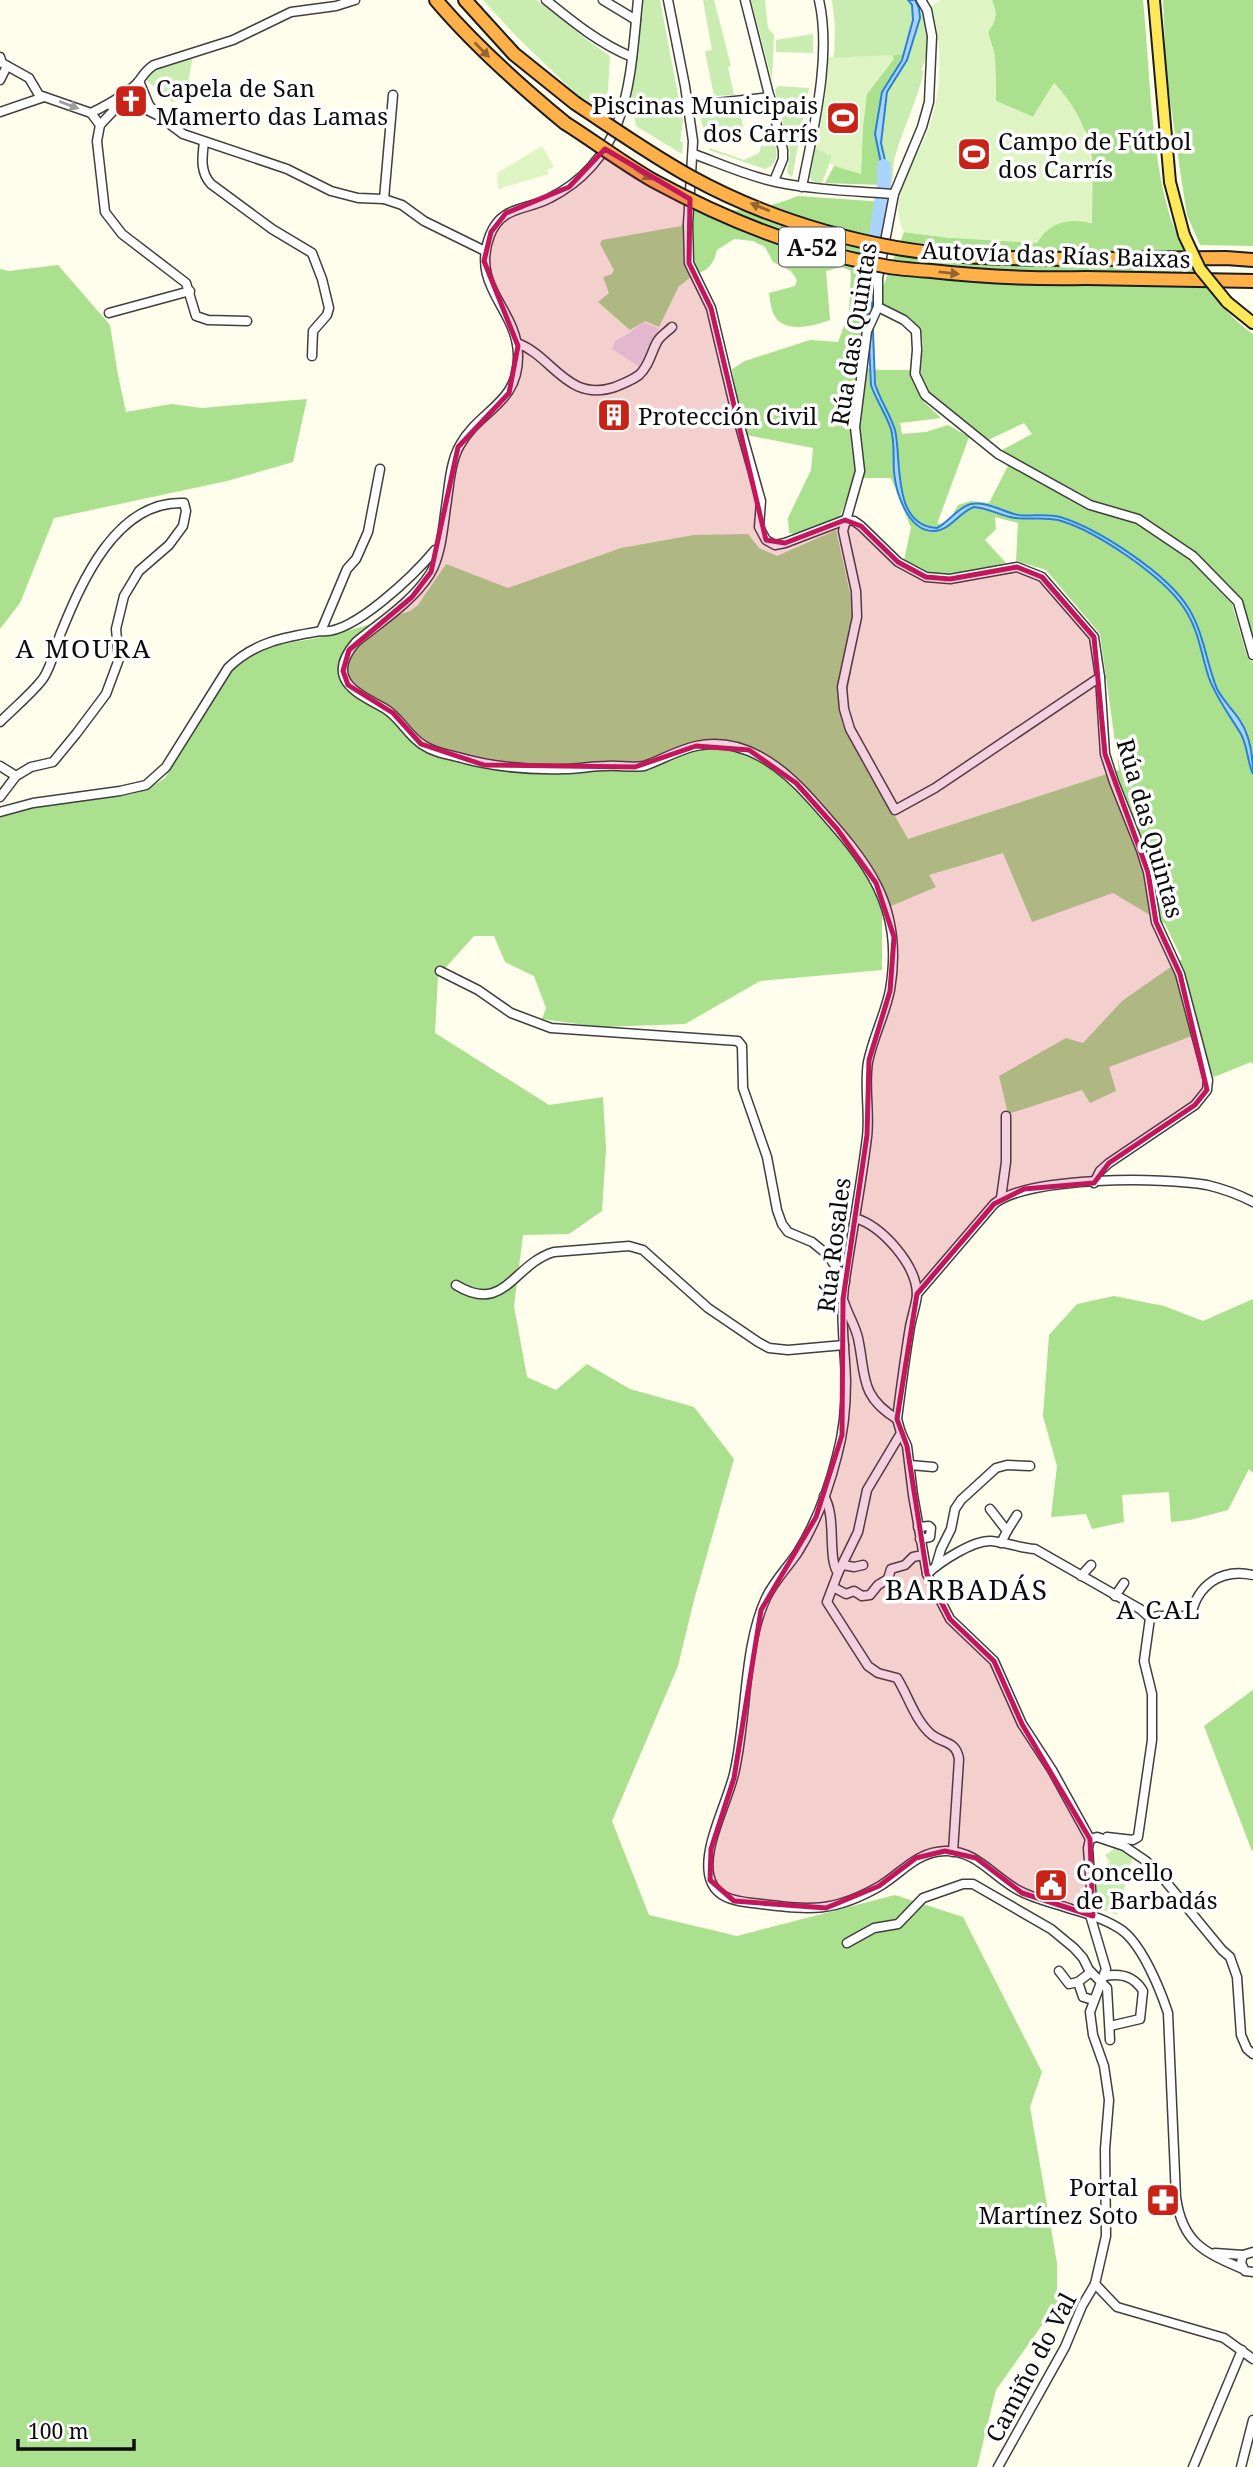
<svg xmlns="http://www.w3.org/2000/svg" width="1253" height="2467" font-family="'Noto Serif',serif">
<rect width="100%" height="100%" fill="#fffdeb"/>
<path fill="#ecdfec" d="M 644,322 L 659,329 L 651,352 L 641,368 L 612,349 L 615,341 L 626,335 Z"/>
<g fill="#c9edb1">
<path d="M 483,0 L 537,0 L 587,40 L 610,56 L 608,90 L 603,104 L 597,105 L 578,96 L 516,36 Z"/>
<path d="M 641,0 L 660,0 L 683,121 L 680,142 L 683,142 L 682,154 L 636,126 L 631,99 Z"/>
<path d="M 703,0 L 714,0 L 731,66 L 728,67 L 734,95 L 714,96 L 705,51 L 712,50 Z"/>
<path d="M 751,0 L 765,0 L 768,28 L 774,35 L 772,80 Z"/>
<path d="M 832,0 L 908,0 C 920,14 908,37 904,54 L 893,55 L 861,174 L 834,166 L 837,158 L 832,157 L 822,183 L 812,181 L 810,177 L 826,94 L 828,58 L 834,57 L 835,27 Z"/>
<path d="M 925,9 C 929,32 931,51 921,70 L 924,71 C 917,101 903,128 895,157 C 892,166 895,174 891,184 L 886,186 L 887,169 L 881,143 L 887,92 L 907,60 L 919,12 Z"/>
<path d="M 813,34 L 813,53 L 776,52 L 776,40 Z"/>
<path d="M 193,56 L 185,98 L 172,102 L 143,77 C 155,64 177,60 193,56 Z"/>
<path d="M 778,86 L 809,88 L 792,178 L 787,172 L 790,153 L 775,90 Z"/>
<path d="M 739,109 L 745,135 L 703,127 L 700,116 L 701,112 Z"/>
<path d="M 775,145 C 778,156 777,165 765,169 L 709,150 L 710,148 L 744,160 L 759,153 L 761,146 Z"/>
<path d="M 1117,1847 L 1133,1855 L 1117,1915 L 1095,1907 L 1094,1873 L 1110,1862 L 1105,1855 Z"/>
</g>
<g fill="#aae08e">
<path d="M 992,0 L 1143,0 C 1150,69 1150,146 1169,213 C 1181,254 1218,310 1253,334 L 1253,642 L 1246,612 L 1241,600 L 1233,591 L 1211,569 L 1146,518 L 1089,500 L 1000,451 L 1032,434 L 1024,423 L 986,441 C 966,425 937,409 925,387 C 914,367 931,342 916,324 C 908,316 893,310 883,304 L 882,289 L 904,232 L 952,238 L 1042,234 L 1056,223 L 1067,220 L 1076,220 L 1091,223 L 1093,164 L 1087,134 L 1054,83 L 1033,117 L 996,101 L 995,56 L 988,32 L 996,14 Z"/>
<path d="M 1163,0 L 1253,0 L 1253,246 L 1200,245 L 1187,215 L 1180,170 L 1166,70 Z"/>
<path d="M 904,54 L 882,92 L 875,134 L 882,168 L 882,185 L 825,183 L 834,166 L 861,174 L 863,127 L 867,94 L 893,59 L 893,55 Z"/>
<path d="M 798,196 L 885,202 L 884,229 L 874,275 L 875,303 L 873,315 L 864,327 L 861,367 L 879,370 L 912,370 L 925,403 L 941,418 L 900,423 L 902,434 L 926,432 L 948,425 L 969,437 L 937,524 L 948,523 L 958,505 L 971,501 L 989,503 L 1009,464 L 1087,507 L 1136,524 L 1190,560 L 1232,604 L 1247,656 L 1253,663 L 1253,1064 L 1251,1062 L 1214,1077 L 1192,1036 L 1109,1067 L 1116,1091 L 1090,1103 L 1082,1090 L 1008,1114 L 999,1076 L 1066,1038 L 1083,1043 L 1122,1001 L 1182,959 L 1165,924 L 1113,893 L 1032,922 L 1003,853 L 929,875 L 936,887 L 882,910 L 882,970 L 760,981 L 685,1024 L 600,1027 L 542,1019 L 546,1008 L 534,976 L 505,962 L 494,936 L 474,936 L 438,976 L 435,1033 L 549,1105 L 603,1097 L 606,1149 L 602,1211 L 569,1234 L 523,1235 L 514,1306 L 527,1377 L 556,1390 L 587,1364 L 630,1389 L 694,1407 L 734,1459 L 694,1600 L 678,1666 L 612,1821 L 649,1915 L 737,1936 L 895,1895 L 963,1917 L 1042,2072 L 1030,2107 L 1057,2263 L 1057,2304 L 996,2390 L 977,2467 L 0,2467 L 0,814 C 23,810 47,804 70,800 C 112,794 126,804 165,778 C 184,745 213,685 241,662 C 264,643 295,643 322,637 C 351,631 381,621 410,611 L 418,605 L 446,564 L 508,588 L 621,548 L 694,535 L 748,534 L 759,548 L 777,556 L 836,530 L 852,602 L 853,660 L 842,723 L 908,839 L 1119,770 L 1100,634 L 1046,570 L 1016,561 L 1018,523 L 995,517 L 996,529 L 985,540 L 1006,563 L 951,575 L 927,573 L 904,560 L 911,528 L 891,478 L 854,478 L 840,517 L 797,534 L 789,533 L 788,518 L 811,470 L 813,448 L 746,435 L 737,400 L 732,369 L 745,361 L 810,340 L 838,342 L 849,313 L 851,271 L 842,267 L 826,271 L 830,320 C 814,326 784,334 774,315 C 771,309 770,299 769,293 L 795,286 L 797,280 L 791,271 L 773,262 L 765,247 L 753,241 L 734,239 L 717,250 C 713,266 708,270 694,275 C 688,278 685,283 679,286 L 659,327 L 645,321 L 630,330 L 598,302 L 609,293 L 603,277 L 612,274 L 614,270 L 600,244 L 602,240 L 681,226 L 694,209 C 734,211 759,212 798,196 Z"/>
<path d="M 58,265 L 110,325 L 118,375 L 126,412 L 171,404 L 202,408 L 307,399 L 293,462 L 227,481 L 54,518 L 20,603 L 0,629 L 0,269 L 9,271 Z"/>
<path d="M 1114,1296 L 1164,1306 L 1203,1321 L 1253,1299 L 1253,1473 L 1249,1469 L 1228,1510 L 1190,1520 L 1171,1522 L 1169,1492 L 1122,1495 L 1124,1522 L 1092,1529 L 1086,1514 L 1051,1517 L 1057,1466 L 1043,1416 L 1049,1335 L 1077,1304 Z"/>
<path d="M 1253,1690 L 1253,1850 L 1252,1851 L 1204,1726 Z"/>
</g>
<g fill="#def4c3">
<path d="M 940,0 L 992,0 C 997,14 997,21 988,32 L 995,56 L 996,101 L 1033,117 L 1054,83 C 1096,126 1093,168 1092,223 C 1069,218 1050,221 1037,243 L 952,238 L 904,232 C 885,197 919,158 930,125 C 942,88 943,43 931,6 Z"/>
<path d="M 893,55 L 894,59 L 867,94 L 863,127 L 861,174 L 830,164 L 832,157 L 815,148 L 826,94 L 828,58 Z"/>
<path d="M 542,146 L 554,167 L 547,170 L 549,174 L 498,189 L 497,173 Z"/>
</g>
<g fill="#aad4fc" stroke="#2980db" stroke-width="2">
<path d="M 908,0 L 915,0 L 919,8 L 920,18 L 907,60 L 887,92 L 881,143 L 887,169 L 886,186 L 882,185 L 882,168 L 875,134 L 882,92 L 902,60 L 913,20 L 912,5 Z"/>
<path d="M 866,277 L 871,278 L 875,384 C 880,400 890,414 895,430 C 902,458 891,526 937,528 C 949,522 958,507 971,504 C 987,501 1003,512 1018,515 C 1031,517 1046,513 1060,517 C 1099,529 1168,574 1189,609 C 1204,634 1206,662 1217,689 C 1223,700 1231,708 1239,719 C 1250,735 1253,755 1253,774 C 1247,761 1248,747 1241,734 C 1230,716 1217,699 1209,678 C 1201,654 1199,630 1184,608 C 1163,576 1095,530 1058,520 C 1042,516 1026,521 1010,517 C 998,514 987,508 974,507 C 959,512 949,532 933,531 C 908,531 896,493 894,472 C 893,458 895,443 891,429 C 886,414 876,400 871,385 Z"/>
</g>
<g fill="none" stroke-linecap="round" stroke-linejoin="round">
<path stroke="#aad4fc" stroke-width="14" d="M 870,295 L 869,277 L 884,185 L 884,166"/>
<g stroke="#3f3f3f" stroke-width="11">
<g id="minor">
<path d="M 546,0 C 573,22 600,44 632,57"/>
<path d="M 603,0 L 636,20"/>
<path d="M 638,0 C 630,79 630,157 550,198 C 526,211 502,205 490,235 C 470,287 517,308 518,355 C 519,404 480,409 460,445 C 450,462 449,488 446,507 C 443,528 441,556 430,574 C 412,602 382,621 356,642 C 325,678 354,692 384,708 C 400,717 407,735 423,745 C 433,752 445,754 458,757 C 492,767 527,770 564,769 C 578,769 592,766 606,766 C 619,765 631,768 644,766 C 661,760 678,750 696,746 C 743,736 781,766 810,798 C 865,860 905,902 890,990 C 885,1015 873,1037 868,1062 C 864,1087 870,1112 867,1137 C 861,1187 851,1237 844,1287 C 840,1318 845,1349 846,1381 C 846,1406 844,1431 837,1456 C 829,1488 816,1523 798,1552 C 788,1567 774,1581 766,1598 C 743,1647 747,1720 734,1774 C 727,1803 704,1845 709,1874 C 713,1897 733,1901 752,1903 C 806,1909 830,1915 880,1886 C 902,1873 916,1852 945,1851 C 976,1850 992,1876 1018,1890 C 1034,1899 1054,1903 1071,1909 C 1089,1914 1108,1920 1123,1931 C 1143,1947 1160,1989 1168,2013 L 1176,2197 C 1182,2242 1203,2252 1243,2269"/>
<path d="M 668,0 L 685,86 L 693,141 L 688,224 L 689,263 L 711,308 L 734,405 L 761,501 L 759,527 L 766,540 L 775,545 L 785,543 L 845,520 L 854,521 L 861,526 L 898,562 L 926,577 L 950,579 L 1017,567 L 1042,577 L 1094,637 L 1100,677 L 1105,754 L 1114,782 L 1141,850 L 1148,872 L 1156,922 L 1180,974 L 1208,1080 L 1207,1090 L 1195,1105 L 1109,1163 L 1100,1171 L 1094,1183"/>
<path d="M 745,0 L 783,150 L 783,159 L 774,181"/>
<path d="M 921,0 L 927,10 L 932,36 L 929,102 L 922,127 L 894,194 L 878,278 L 878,307 L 867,331 L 855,427 L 860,471 L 843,531 L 856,591 L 857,617 L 842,687 L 844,709 L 850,729 L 895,810 L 935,788 L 1100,677"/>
<path d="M 0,57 L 2,63 L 29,78 L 39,95 L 91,113 L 100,125"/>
<path d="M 0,80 L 7,66"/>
<path d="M 139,81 L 149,105 L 155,112"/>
<path d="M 109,104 L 115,109 L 137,108 L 147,110 L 159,116 L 183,134 L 287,169 L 331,191 L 358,198 L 384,199 L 402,205 L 424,221 L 485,251"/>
<path d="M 688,106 L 770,97"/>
<path d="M 115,109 L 100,125 L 97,141 L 105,212 L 122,234 L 186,283 L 196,316 L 208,320 L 247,321"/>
<path d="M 0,112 L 44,97"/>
<path d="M 91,113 C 105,106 129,93 139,81 C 144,74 146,70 154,65 L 233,40 L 291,12 L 336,6 L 355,0"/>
<path d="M 204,142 C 202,158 200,172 211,184 L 272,229 L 312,253 L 322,279 L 329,308 L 327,315 L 313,331 L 312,356"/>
<path d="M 694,154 C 721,164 747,176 776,182 C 814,190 855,191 894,194"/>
<path d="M 802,187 C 813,130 832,57 819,0"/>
<path d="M 384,199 L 393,95"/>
<path d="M 878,307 L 904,320 L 916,331 L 917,350 L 915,374 L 925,395 L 998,454 L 1090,505 L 1138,519 L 1193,556 L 1238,602 L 1253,655"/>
<path d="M 109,313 L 190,291"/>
<path d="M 517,343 C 553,356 567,403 615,387 C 624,383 631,381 639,375 C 649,366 651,353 657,342 C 660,336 667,332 672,327"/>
<path d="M 321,631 L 347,569 L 356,559 L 368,532 L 380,469"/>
<path d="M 0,722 C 14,708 30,695 42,680 C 51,668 55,649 60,635 C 81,583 116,500 184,503 L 186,511 L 183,526 L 169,545 L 139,571 L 124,596 L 116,629 L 119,659 L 106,694 L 76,734 L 53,762 L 31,767 L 16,776 L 0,797"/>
<path d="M 0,766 L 16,776"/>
<path d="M 0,812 L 33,803 L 120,791 L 146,785 L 166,767 L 228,668 C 254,642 285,637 321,631 C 352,636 416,573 435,550"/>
<path d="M 440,971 L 478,990 L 511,1013 L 551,1028 L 738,1041 L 742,1046 L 743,1088 L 767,1157 L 777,1210 L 782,1224 L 788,1232 L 812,1242 L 828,1255 L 845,1282"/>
<path d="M 1001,1198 L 1006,1162 L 1006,1116"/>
<path d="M 456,1285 C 505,1315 513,1264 554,1252 L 629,1246 L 643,1250 L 708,1308 L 758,1342 L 769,1348 L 788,1350 L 844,1345"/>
<path d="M 917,1294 L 994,1204 C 1027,1176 1165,1177 1207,1185 C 1224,1189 1238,1194 1253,1202"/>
<path d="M 844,1302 C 848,1315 855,1325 858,1338 C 866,1375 859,1396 897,1419"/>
<path d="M 901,1433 L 907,1446 L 913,1495 L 927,1574 L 950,1619 L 994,1661 L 1022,1724 L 1052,1770 L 1090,1839"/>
<path d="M 910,1465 L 933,1467"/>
<path d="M 824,1496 C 837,1517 827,1558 838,1573 L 827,1602 L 868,1666 L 878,1673 L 897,1678 C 908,1695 915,1721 932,1735 C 944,1744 956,1741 959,1759 L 953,1852"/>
<path d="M 990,1509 L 1007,1531 L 1001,1543"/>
<path d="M 918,1527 L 929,1526 L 931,1528 L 930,1537 L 920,1539"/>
<path d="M 1007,1531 L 1017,1515"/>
<path d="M 843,1565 L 854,1567 L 863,1565"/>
<path d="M 936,1566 L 941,1549 L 951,1529 L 955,1509 L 961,1500 L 996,1468 L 1007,1465 L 1030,1466"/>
<path d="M 838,1573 L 858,1532 L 867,1490 L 901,1433 L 897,1419 C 901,1388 905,1357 910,1327 C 912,1316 916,1305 917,1295 C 917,1265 882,1226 855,1218"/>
<path d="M 927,1574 C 940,1562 973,1540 991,1541 C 1005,1542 1020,1548 1035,1549 L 1140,1609 L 1150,1618 L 1158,1616 L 1191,1616 C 1197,1585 1221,1568 1253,1575"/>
<path d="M 1081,1576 L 1091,1565"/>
<path d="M 833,1587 L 846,1594 L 854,1591 L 862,1596 L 870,1595 L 878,1585 L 888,1579 L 891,1569 L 905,1565 L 913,1557 L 923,1555"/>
<path d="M 1115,1596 L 1124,1583"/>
<path d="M 1107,1837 L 1133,1840 L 1138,1837 L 1152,1740 L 1152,1694 L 1144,1661 L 1150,1618"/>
<path d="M 1090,1915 L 1106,1969 L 1090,2012 L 1093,2035 L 1104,2066 L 1109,2100 L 1105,2149 L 1106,2236 L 1095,2284 L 1117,2307 L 1224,2338 L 1253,2359"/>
<path d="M 1093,1916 L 1088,1848 L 1090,1839 L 1097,1837 L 1124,1846 L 1146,1861 L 1162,1877 L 1222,1950 L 1230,1957 L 1237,1977 L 1241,2035 L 1247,2049 L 1253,2054"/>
<path d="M 847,1943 L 874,1928 L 898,1924 L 923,1898 L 963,1884 L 973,1884 L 1051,1929 L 1074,1948 L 1083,1958 L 1089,1970 L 1107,1988 L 1110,2040"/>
<path d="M 1059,1971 L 1069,1984 L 1078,1982"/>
<path d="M 1091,1972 L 1078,1982 L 1083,1997 L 1093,2000"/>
<path d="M 1105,1976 C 1121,1973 1134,1976 1143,1991 L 1140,2019 L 1110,2026"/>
<path d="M 1253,2252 L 1243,2255 L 1241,2263 L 1245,2271 L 1253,2272"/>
<path d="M 1215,2253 L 1243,2255"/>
<path d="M 998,2467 L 1065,2347 L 1082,2306 L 1095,2284"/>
<path d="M 1193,2467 L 1242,2350"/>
<path d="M 1241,2467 L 1253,2420"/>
</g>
</g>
<g stroke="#1d1d1d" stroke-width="14">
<g id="major">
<path d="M 1154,0 L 1170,182 L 1184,235"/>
<path d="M 1227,302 L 1253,323"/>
</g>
</g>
<g stroke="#1d1d1d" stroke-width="16">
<g id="highway">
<path d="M 436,0 C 475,46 519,85 565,123"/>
<path d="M 465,0 L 514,54 L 575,103"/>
<path d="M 1091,259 L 1226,258 L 1253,260"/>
<path d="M 1086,278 L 1253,281"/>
</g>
</g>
<use href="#minor" stroke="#fff" stroke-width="8"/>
<use href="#major" stroke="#ffe95b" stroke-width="10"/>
<use href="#highway" stroke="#ffb049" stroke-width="12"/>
<g stroke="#1d1d1d" stroke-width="14" stroke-linecap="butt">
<path id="major-bridge" d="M 1184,235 L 1200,269 L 1227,302"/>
</g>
<g stroke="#1d1d1d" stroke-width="16" stroke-linecap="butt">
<g id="highway-bridge">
<path d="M 575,103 C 613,128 651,155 691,177 C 773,222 871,250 964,256 C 1006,259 1049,259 1091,259"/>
<path d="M 565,123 C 595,142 624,164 654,181 C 726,220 804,251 884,266 C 899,269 916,270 931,271 C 983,277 1034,279 1086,278"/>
</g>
</g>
<use href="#major-bridge" stroke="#ffe95b" stroke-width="10"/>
<use href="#highway-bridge" stroke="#ffb049" stroke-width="12"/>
</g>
<defs><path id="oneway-solid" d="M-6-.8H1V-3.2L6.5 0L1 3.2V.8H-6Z" transform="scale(1.75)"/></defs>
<g fill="#92662e">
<use href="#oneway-solid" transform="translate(482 50) rotate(45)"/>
<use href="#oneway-solid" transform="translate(643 174) rotate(33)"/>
<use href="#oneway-solid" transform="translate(760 207) rotate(-158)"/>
<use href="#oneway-solid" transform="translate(949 273) rotate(6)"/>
</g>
<use fill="#9e9e9e" href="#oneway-solid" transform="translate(69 105) rotate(21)"/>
<path fill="#c2185b" fill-opacity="0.2" stroke="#c2185b" stroke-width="5" stroke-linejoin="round" d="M 605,149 L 690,199 L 689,263 L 711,308 L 766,540 L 785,543 L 845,520 L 861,526 L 898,562 L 926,577 L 950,579 L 1017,567 L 1042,577 L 1094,637 L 1105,754 L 1148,872 L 1156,922 L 1180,974 L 1207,1090 L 1195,1105 L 1109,1163 L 1094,1183 L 1024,1189 L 994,1204 L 917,1294 L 897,1419 L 907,1446 L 927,1574 L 950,1619 L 994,1661 L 1022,1724 L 1090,1839 L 1093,1916 L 1022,1893 L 976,1858 L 945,1851 L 916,1858 L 879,1886 L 826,1908 L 734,1901 L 710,1880 L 711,1849 L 734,1778 L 761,1610 L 816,1517 L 842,1435 L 843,1299 L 867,1135 L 869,1060 L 890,991 L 894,937 L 876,883 L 837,829 L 796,783 L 749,750 L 696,746 L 635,767 L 484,765 L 421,744 L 393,713 L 348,685 L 343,671 L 349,650 L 412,597 L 431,572 L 458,447 L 509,393 L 518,346 L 484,261 L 491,232 L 506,213 L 569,187 Z"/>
<defs>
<g id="church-square" transform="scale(1.75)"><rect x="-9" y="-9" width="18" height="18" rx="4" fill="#c92217" stroke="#fff"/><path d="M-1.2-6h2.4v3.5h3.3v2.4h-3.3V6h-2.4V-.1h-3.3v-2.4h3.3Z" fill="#fff"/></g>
<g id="stadium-square" transform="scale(1.75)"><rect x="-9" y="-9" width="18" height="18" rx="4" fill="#c92217" stroke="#fff"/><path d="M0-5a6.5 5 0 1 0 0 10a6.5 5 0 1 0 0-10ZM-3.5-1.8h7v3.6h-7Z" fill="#fff"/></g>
<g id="building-square" transform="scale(1.75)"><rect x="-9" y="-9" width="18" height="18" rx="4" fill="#c92217" stroke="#fff"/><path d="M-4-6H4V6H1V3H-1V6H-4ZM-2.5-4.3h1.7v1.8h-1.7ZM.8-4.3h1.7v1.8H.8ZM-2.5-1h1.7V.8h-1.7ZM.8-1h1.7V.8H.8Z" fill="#fff"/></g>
<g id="civic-square" transform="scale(1.75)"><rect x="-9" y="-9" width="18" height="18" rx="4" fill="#c92217" stroke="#fff"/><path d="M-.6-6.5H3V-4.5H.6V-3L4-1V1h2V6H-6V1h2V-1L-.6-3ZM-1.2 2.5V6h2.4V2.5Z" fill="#fff"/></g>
<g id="pharmacy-square" transform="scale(1.75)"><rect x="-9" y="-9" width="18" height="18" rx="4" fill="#c92217" stroke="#fff"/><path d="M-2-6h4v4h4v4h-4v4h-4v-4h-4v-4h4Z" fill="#fff"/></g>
</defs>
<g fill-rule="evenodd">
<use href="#church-square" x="131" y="101"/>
<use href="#stadium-square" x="843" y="118"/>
<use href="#stadium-square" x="974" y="154"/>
<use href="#building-square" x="614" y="415"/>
<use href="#civic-square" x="1051" y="1885"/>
<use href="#pharmacy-square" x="1163" y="2200"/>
</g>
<g text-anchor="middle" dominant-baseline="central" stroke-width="7" stroke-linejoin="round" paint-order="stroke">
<rect fill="#fff" stroke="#555" stroke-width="2" x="779" y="227.5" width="66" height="39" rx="5"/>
<g font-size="23" font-weight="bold" fill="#0c0c0c">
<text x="812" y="247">A-52</text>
</g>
<g font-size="24" fill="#0c0c0c" stroke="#fff" text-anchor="start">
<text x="156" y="87">Capela de San<tspan x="156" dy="28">Mamerto das Lamas</tspan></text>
<text x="818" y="104" text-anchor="end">Piscinas Municipais<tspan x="818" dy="28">dos Carrís</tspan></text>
<text x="998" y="140">Campo de Fútbol<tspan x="998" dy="28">dos Carrís</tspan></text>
<text x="638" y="415">Protección Civil</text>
<text x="1076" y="1871">Concello<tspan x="1076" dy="28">de Barbadás</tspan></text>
<text x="1138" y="2186" text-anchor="end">Portal<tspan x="1138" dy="28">Martínez Soto</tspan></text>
</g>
<g font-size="24" fill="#0c0c0c" stroke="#fff">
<text transform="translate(1056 254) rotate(2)">Autovía das Rías Baixas</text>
<text transform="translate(853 334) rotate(-81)">Rúa das Quintas</text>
<text transform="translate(1151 828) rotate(74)">Rúa das Quintas</text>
<text transform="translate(833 1245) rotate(-83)">Rúa Rosales</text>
<text transform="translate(1030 2367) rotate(-62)">Camiño do Val</text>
</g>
<g font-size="26" letter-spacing="2" fill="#0c0c0c" stroke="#fff">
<text x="84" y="648">A MOURA</text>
<text x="1159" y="1609">A CAL</text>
</g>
<g font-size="28" letter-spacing="2" fill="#0c0c0c" stroke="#fff">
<text x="967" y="1589">BARBADÁS</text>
</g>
</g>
<path d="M18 2439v10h116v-10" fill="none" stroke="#0c0c0c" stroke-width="3.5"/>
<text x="28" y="2439" font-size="21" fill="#0c0c0c" stroke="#ffffff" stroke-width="5" paint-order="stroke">100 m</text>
</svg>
